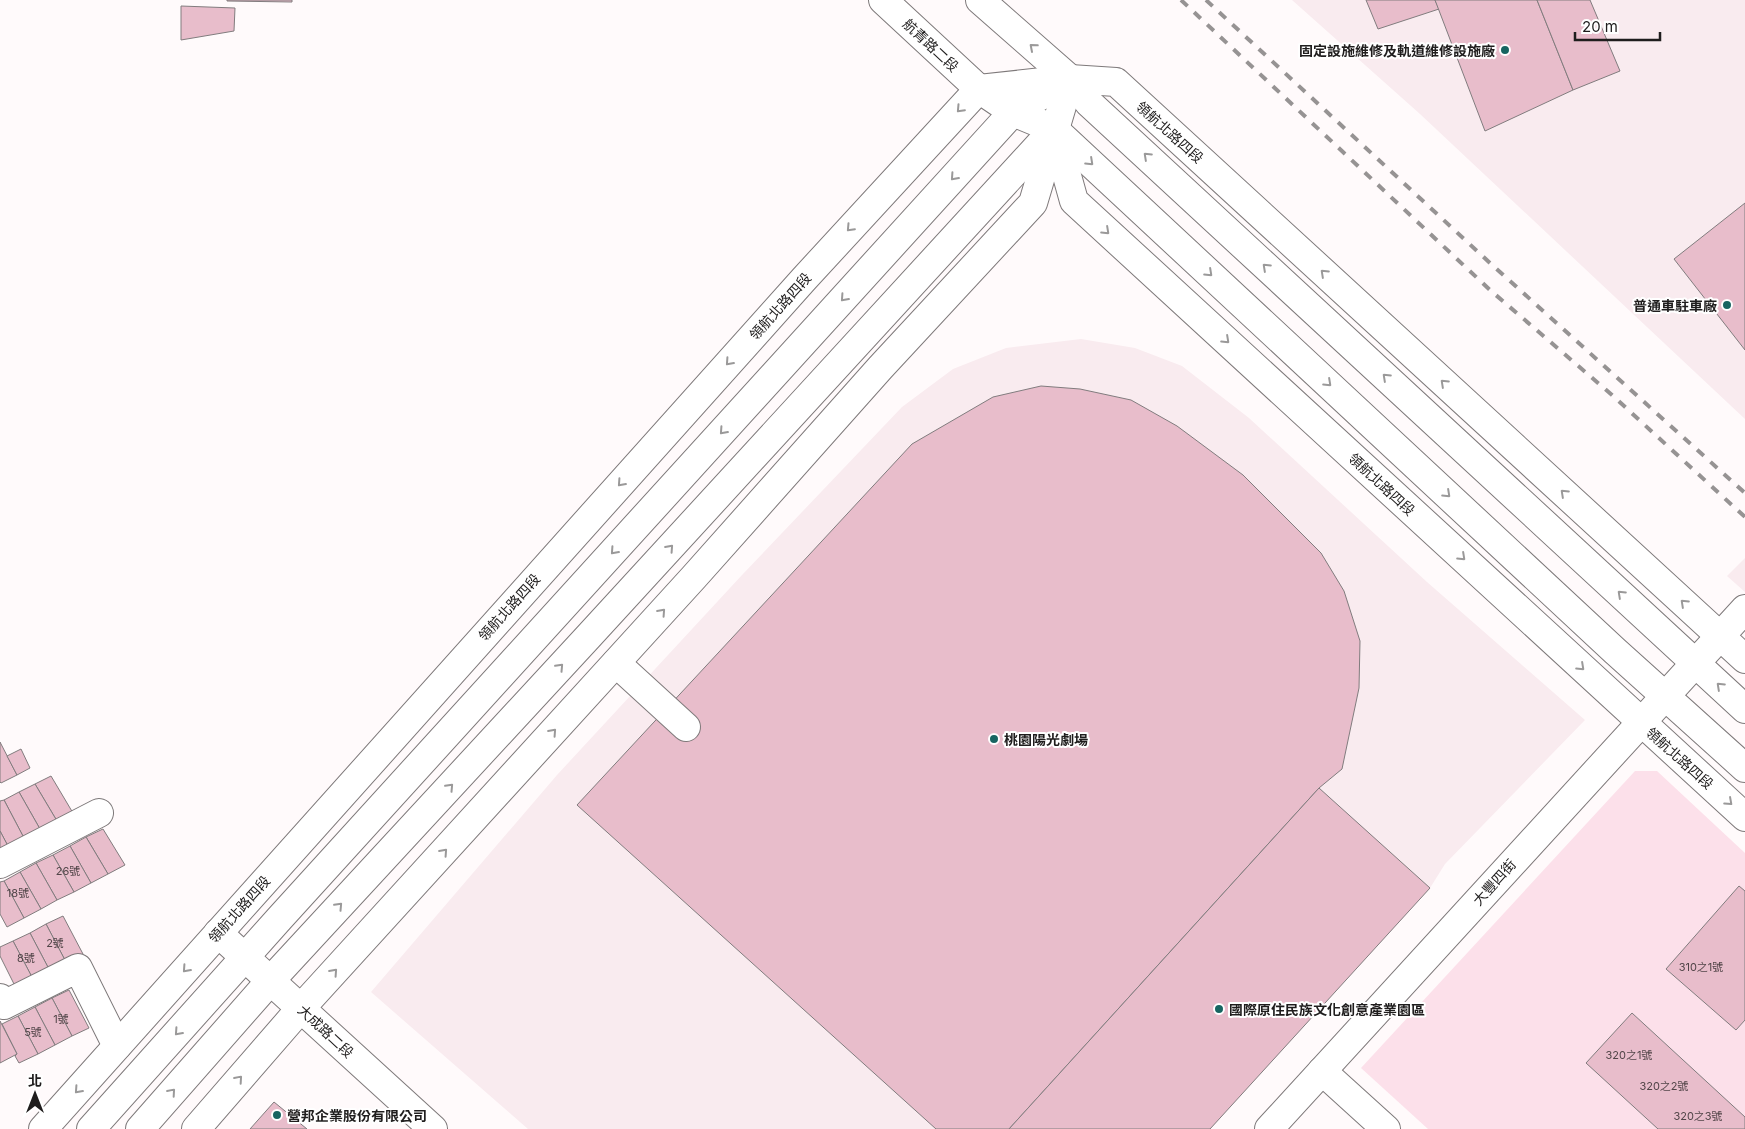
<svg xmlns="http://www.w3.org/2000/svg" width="1745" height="1129" font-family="Inter,'Noto Sans TC',sans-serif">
<rect width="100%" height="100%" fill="#fffafb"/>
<g fill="#f9ebef">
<path d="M 1292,0 L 1745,0 L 1745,419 L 1420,114 Z"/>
<path d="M 1081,339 L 1135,348 L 1182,366 L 1249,418 L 1427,582 L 1585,720 L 1445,864 L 1430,888 L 1210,1129 L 528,1129 L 371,992 L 557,775 L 742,575 L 902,407 L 953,369 L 1006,348 Z"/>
<path d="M 1745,558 L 1745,592 L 1727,576 Z"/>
</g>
<path fill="#fce0ea" d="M 1635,771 L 1657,771 L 1745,853 L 1745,1129 L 1428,1129 L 1361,1068 Z"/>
<g fill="#e8bdcb" stroke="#817c7e">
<path d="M 227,0 L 292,0 L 292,2 L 227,1 Z"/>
<path d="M 1366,0 L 1435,0 L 1439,9 L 1378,29 Z"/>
<path d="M 1435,0 L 1537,0 L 1573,90 L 1485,131 Z"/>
<path d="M 1537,0 L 1590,0 L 1620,71 L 1573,90 Z"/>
<path d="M 181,6 L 235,8 L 234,31 L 181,40 Z"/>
<path d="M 1745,203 L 1745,350 L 1674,259 Z"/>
<path d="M 1041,386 L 1080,389 L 1131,400 L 1177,426 L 1243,475 L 1321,553 L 1344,591 L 1360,641 L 1359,688 L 1342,769 L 1319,788 L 1009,1129 L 936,1129 L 577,805 L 912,444 L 993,397 Z"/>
<path d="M 0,742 L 17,775 L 1,783 L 0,782 Z"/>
<path d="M 21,749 L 30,768 L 17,775 L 7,756 Z"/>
<path d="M 51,776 L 73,813 L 57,821 L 35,784 Z"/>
<path d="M 35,784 L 57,821 L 40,829 L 19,792 Z"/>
<path d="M 1319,788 L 1430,888 L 1210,1129 L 1009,1129 Z"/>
<path d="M 19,792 L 40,829 L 24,838 L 4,800 Z"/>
<path d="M 4,800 L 24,838 L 8,846 L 0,831 L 0,801 Z"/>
<path d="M 103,829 L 125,865 L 108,874 L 86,837 Z"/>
<path d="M 0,831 L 8,846 L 0,850 Z"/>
<path d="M 86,837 L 108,874 L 91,883 L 70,846 Z"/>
<path d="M 70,846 L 91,883 L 74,892 L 53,855 Z"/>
<path d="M 53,855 L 74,892 L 57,900 L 36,863 Z"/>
<path d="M 36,863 L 57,900 L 41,909 L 20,872 Z"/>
<path d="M 20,872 L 41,909 L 24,918 L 4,881 Z"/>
<path d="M 4,881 L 24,918 L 7,927 L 0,914 L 0,882 Z"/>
<path d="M 1739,886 L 1745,891 L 1745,1020 L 1736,1030 L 1666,969 Z"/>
<path d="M 63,916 L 83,954 L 66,962 L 46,924 Z"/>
<path d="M 46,924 L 66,962 L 50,971 L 30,933 Z"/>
<path d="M 30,933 L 50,971 L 33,979 L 13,941 Z"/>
<path d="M 13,941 L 33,979 L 16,988 L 0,956 L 0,947 Z"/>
<path d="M 69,990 L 89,1028 L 72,1036 L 52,998 Z"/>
<path d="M 52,998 L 72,1036 L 55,1045 L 35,1007 Z"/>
<path d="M 35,1007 L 55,1045 L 38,1054 L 18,1016 Z"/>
<path d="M 1632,1013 L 1745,1117 L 1745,1129 L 1658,1129 L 1586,1063 Z"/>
<path d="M 18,1016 L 38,1054 L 19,1063 L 15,1056 L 17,1054 L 2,1024 Z"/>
<path d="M 0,1021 L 17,1054 L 0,1063 Z"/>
<path d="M 274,1102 L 307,1129 L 250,1129 Z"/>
</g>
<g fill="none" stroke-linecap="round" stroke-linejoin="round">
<g stroke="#7e797a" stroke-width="30">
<g id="minor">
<path d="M 883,0 L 979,89 L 1013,112 L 1054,129"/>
<path d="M 980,0 L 1070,79"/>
<path d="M 1054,129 L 1074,201 L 1745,817"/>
<path d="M 616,663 L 686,727"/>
<path d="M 0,864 L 99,813"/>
<path d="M 218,933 L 433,1129"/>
<path d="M 0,998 L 4,1005 L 78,968 L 117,1046"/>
<path d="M 1322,1071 L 1386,1129"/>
<path d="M 43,1129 L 804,279 L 979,89 L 1070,79 L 1116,82 L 1745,659"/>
<path d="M 196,1129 L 301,1008 L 694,577 L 880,368 L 1033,203 L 1070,79"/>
<path d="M 1269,1129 L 1745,609"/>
</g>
</g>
<g stroke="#7e797a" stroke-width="30">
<g id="major">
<path d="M 91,1129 L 279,919 L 1013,112 L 1070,79 L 1089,103 L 1745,709"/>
<path d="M 140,1129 L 271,980 L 588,637 L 1054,129 L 1615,651 L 1745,768"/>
</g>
</g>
<use href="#minor" stroke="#fff" stroke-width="28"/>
<use href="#major" stroke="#fff" stroke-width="28"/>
<g stroke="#969393" stroke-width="4" stroke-dasharray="9 9" stroke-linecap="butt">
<path d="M 1181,0 L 1490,290 L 1612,395 L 1745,517"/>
<path d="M 1206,0 L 1490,263 L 1745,493"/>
</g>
</g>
<defs><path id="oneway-chevron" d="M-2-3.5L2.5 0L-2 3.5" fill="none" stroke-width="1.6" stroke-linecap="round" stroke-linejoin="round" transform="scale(1.25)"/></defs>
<g stroke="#9a9999">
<use href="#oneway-chevron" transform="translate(1033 47) rotate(-139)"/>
<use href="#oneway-chevron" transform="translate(960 109) rotate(133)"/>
<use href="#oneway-chevron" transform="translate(1147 156) rotate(-137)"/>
<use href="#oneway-chevron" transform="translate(1090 162) rotate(43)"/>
<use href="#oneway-chevron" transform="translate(954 177) rotate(132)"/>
<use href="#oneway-chevron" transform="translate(850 228) rotate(133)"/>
<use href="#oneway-chevron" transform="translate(1106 231) rotate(43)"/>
<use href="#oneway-chevron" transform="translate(1266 267) rotate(-137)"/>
<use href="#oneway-chevron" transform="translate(1209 273) rotate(43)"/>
<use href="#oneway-chevron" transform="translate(1324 273) rotate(-137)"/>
<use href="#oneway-chevron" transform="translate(844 298) rotate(132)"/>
<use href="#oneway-chevron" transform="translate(1226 340) rotate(43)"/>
<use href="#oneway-chevron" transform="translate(729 362) rotate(132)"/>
<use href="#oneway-chevron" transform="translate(1386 377) rotate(-137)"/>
<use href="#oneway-chevron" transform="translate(1328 383) rotate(43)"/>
<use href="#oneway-chevron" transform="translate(1444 383) rotate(-137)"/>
<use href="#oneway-chevron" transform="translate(723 431) rotate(132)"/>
<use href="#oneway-chevron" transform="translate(621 483) rotate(132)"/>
<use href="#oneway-chevron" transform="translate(1564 493) rotate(-137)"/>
<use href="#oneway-chevron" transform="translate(1447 494) rotate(43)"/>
<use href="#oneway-chevron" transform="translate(670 548) rotate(-48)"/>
<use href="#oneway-chevron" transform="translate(614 551) rotate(132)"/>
<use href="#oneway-chevron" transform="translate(1462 557) rotate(43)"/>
<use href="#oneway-chevron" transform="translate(1621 594) rotate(-137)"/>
<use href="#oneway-chevron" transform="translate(1684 603) rotate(-137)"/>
<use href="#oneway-chevron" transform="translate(662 612) rotate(-48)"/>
<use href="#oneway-chevron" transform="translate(560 667) rotate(-47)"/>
<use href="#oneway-chevron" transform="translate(1581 667) rotate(43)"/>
<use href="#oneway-chevron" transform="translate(1720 686) rotate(-137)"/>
<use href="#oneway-chevron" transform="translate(553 732) rotate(-48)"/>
<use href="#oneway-chevron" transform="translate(450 787) rotate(-47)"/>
<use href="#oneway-chevron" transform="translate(1729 802) rotate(42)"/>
<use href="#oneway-chevron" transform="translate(444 852) rotate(-48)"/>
<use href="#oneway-chevron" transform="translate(339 906) rotate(-47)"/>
<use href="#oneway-chevron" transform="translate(186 969) rotate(132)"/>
<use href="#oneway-chevron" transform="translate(334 972) rotate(-48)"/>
<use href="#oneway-chevron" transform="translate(178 1032) rotate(132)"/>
<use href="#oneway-chevron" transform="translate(239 1079) rotate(-49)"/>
<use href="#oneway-chevron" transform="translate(78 1090) rotate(132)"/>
<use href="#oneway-chevron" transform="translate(172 1092) rotate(-49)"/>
</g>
<g fill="#176561" stroke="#fff" stroke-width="2">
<circle cx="1505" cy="50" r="5"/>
<circle cx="1727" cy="305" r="5"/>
<circle cx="994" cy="739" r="5"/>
<circle cx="1219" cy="1009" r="5"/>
<circle cx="277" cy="1115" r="5"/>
</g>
<g text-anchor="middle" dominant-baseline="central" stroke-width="4" stroke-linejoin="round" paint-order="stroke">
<g font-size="11" fill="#514548">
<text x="68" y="871">26號</text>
<text x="18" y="893">18號</text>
<text x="55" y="943">2號</text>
<text x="26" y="958">8號</text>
<text x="1701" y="967">310之1號</text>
<text x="61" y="1019">1號</text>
<text x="33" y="1032">5號</text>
<text x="1629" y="1055">320之1號</text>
<text x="1664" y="1086">320之2號</text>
<text x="1698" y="1116">320之3號</text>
</g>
<g font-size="14" fill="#1f1d1d" stroke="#fff">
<text transform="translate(931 45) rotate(43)">航青路二段</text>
<text transform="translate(1170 132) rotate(42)">領航北路四段</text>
<text transform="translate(780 306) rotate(-48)">領航北路四段</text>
<text transform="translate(1382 484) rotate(43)">領航北路四段</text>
<text transform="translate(509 607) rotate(-48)">領航北路四段</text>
<text transform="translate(1680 758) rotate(42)">領航北路四段</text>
<text transform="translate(1494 882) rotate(-48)">大豐四街</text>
<text transform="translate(239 909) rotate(-48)">領航北路四段</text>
<text transform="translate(326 1031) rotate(43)">大成路二段</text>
</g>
<g font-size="14" font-weight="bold" fill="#1f1d1d" stroke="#fff" text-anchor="start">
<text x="1495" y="50" text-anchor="end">固定設施維修及軌道維修設施廠</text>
<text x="1717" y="305" text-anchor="end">普通車駐車廠</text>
<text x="1004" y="739">桃園陽光劇場</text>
<text x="1229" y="1009">國際原住民族文化創意產業園區</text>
<text x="287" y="1115">營邦企業股份有限公司</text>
</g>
</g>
<g transform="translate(35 1094)" stroke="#ffffff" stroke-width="4" paint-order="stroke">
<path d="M0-4L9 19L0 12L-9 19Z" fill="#1f1d1d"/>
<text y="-8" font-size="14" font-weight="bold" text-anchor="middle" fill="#1f1d1d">北</text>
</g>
<path d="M1575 32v8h85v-8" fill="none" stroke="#1f1d1d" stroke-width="2.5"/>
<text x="1582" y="32" font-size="15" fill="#1f1d1d" stroke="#ffffff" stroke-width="4" paint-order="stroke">20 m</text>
</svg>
